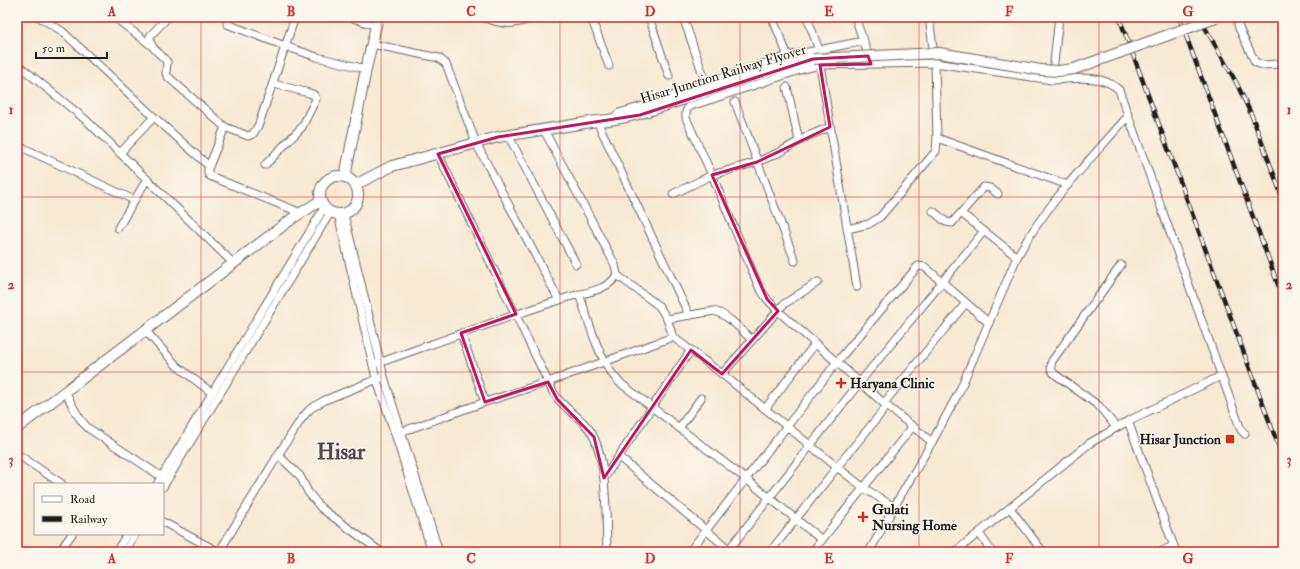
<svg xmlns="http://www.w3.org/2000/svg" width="1300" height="569" font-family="'IM FELL Double Pica',serif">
<rect width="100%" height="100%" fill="#fbf7ec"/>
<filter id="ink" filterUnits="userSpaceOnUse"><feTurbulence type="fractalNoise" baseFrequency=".025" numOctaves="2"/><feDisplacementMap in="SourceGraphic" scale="8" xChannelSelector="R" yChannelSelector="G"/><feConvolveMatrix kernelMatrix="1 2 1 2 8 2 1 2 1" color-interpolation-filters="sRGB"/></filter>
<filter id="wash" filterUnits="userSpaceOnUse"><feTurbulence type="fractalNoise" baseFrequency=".012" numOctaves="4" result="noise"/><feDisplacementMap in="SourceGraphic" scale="16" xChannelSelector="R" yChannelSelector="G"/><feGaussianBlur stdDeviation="0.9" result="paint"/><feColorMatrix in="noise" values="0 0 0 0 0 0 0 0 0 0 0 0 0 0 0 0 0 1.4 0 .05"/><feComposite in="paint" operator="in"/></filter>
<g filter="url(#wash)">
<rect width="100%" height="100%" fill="#f7e9d3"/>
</g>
<g filter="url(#ink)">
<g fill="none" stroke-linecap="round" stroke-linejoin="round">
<g stroke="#69645c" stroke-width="9">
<g id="street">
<path d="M 39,17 L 62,31 L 154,117 L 209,166"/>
<path d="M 114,17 L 152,46"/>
<path d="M 168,17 L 150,36 C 148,48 162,54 167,62 L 166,73 L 167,76 L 225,127 L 248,136 L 253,134 L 259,124 L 295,17"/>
<path d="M 350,17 L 376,26"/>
<path d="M 482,17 C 504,25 513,26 535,17"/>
<path d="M 591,17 L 609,66"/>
<path d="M 649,17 L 669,76"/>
<path d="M 683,17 L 706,83"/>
<path d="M 772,17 L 788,56"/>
<path d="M 807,17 L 819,50"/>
<path d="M 855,17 L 870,60"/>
<path d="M 1059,17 L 1052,80 C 1074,79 1102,73 1119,90 L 1241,430 L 1245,434"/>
<path d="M 1242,17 L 1238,24 L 1239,28 L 1255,62 L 1262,65 L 1283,64"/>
<path d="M 227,24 L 285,46 L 317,57 L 366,69"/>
<path d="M 372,44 L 439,58 L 446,64 L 476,143 L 559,300"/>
<path d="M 17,64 L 86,120 L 233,263"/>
<path d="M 820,65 L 857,287"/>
<path d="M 787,87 L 799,141"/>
<path d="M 735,102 L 795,261"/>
<path d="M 612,119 L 619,113 L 653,103 L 706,83 L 788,56 L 864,41"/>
<path d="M 597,121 L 689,315"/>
<path d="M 225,127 L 208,169 L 208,174 L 210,176 L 301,213"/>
<path d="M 508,135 L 576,264"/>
<path d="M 937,138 L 1068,185"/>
<path d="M 17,145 L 134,200"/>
<path d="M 120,153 L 154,117"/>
<path d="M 438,154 L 553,392 C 564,410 578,414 589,429 C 608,454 606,520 607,552"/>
<path d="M 265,165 L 302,127 L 316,99 L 314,95 L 309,93 L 274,84"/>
<path d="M 673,194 L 712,175 L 757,162 L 780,152 L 808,136 L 830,127"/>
<path d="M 933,211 L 946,222 L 952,223 L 984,187 L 990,188 L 998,194"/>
<path d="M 961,213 L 1017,257"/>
<path d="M 338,214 L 376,378 L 395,434 L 432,552"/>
<path d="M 344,214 L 384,377 L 439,552"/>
<path d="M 118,228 L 147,179"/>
<path d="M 847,229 L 869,224 L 880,217 L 936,151 L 937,138 L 935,63 L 929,17"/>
<path d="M 617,275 L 659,306 L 667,319 L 673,337"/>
<path d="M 579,294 C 589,321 599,362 619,382 L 746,479 L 822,540"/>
<path d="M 667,319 L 714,311 C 729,315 741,330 752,340"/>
<path d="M 145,330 L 177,366 L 212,393"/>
<path d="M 461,333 L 485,402"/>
<path d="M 373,365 C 438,342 503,318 569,297 C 586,292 607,291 617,275 L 615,265 L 544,130"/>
<path d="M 722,374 L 784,304 L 818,282"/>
<path d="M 65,391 C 72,404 77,418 88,428 L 162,477"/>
<path d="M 884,403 L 966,303"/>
<path d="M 765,409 L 815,344"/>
<path d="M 1128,421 L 1176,552"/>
<path d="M 1116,427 L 1099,406 L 1056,375 C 1051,371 1050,368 1052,361 L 1121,265"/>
<path d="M 679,428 L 701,398"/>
<path d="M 395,434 L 485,402 L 548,382 L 673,337 L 722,374 L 837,467 L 864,488 L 894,507"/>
<path d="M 932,442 L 887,406 L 778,311 L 767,299 L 759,287 L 712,175 L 686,118 L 686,112 L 688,107 L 803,69 L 820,65 L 935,63 L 1052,80"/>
<path d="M 17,454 L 62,484"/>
<path d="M 278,455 L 300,476 L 308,492 L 321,508 L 381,552"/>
<path d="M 619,457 L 732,552"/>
<path d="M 604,478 L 691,350"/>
<path d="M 157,484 L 324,208"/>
<path d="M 163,487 L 330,213"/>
<path d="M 1010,508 L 1043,552"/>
<path d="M 163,522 L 219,552"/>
<path d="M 979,533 L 992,552"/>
<path d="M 59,552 L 72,534"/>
<path d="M 116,552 L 127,534"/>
<path d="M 125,552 L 135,534"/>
<path d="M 219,552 L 278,455 L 302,418 L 310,409 L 325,400 L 380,378"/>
<path d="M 689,552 L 837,362 L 918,266 L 925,267 L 989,323"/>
<path d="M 727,552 L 860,382 L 984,231"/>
<path d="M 770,552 L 837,467 L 887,406"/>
<path d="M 812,552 L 913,426"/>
<path d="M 869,552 L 894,507 L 932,442 L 959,392 L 1017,257 C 1046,204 1089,161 1128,116"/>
<path d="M 955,552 L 1090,443 L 1128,421 L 1221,376"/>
<path d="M 1160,552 L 1173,546"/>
</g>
</g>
<g stroke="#69645c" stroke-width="12">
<g id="secondary">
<circle cx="339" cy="195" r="19"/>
<path d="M 345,177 L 366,69 L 378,17"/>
<path d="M 355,185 L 392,166 L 498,137 L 597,121 C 634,119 667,104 702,93 C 739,80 776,68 813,59"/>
<path d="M 17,428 L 293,218 L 320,201"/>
</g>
</g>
<use href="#street" stroke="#fff" stroke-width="7"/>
<use href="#secondary" stroke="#fff" stroke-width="10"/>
<g stroke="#1c1c1c" stroke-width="4.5">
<g id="rail">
<path d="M 1119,17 L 1283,458"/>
<path d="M 1179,17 L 1283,298"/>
<path d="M 1199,17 L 1236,82 L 1252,116 L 1283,199"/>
</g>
</g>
<use href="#rail" stroke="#fbf7ec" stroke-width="3" stroke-dasharray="9" stroke-linecap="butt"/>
<g stroke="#69645c" stroke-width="12" stroke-linecap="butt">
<path id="secondary-bridge" d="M 813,59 L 939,53 L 1041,70 L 1058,71 L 1074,69 L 1218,17"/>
</g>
<use href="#secondary-bridge" stroke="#fff" stroke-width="10"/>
</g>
</g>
<path fill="none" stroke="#c2185b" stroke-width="3" stroke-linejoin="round" d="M 868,56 L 871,64 L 820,65 L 830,127 L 757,162 L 712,175 L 767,299 L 778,311 L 722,374 L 691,350 L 604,478 L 594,437 L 557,399 L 548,382 L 485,402 L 461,333 L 516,314 L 438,154 L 498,137 L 640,115 L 813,59 Z"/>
<path fill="none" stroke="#d62828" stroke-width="1" stroke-opacity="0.55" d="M 201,17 L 201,552M 381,17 L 381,552M 560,17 L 560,552M 740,17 L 740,552M 919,17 L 919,552M 1099,17 L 1099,552M 17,197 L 1283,197M 17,372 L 1283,372"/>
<g fill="#c8321e" stroke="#fbf7ec" stroke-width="1.5">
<path d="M839 377h4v4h4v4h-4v4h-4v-4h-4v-4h4z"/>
<rect x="1225" y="434" width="10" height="10" rx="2"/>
<path d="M861 511h4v4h4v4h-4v4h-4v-4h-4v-4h4z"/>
</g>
<g text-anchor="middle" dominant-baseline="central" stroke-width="3" stroke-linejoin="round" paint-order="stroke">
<g font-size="14" fill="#1c1c1c" stroke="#fbf7ec">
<text transform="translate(723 74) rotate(-17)">Hisar Junction Railway Flyover</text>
</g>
<g font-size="14" font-weight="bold" fill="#1c1c1c" stroke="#fbf7ec" text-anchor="start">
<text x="850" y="383">Haryana Clinic</text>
<text x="1221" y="439" text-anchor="end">Hisar Junction</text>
<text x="872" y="509">Gulati<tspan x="872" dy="16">Nursing Home</tspan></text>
</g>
<g font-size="22" font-weight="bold" fill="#534755" stroke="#fbf7ec">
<text x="341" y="452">Hisar</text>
</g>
</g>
<rect width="1300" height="569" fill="none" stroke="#fbf7ec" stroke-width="44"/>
<rect x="34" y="483" width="130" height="52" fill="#fbf7ec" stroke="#a29f99"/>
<rect x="42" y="496" width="20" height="6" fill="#ffffff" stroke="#a29f99"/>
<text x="70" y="503" font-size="12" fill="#1c1c1c">Road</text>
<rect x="42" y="516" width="20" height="6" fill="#1c1c1c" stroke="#a29f99"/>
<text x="70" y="523" font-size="12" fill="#1c1c1c">Railway</text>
<path d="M36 52v6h71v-6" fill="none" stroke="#1c1c1c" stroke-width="2"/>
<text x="42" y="52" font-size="12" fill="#1c1c1c" stroke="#fbf7ec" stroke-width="3" paint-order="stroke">50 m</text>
<rect x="22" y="22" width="1256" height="525" fill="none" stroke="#d62828" stroke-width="1.5"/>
<g font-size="13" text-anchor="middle" font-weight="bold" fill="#d62828">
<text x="112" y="16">A</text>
<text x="291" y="16">B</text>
<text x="471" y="16">C</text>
<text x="650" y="16">D</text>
<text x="829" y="16">E</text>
<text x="1009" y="16">F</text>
<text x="1188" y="16">G</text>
<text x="11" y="114">1</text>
<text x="1289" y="114">1</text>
<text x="11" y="289">2</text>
<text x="1289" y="289">2</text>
<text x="11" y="464">3</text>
<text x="1289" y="464">3</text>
<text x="112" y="563">A</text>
<text x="291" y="563">B</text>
<text x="471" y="563">C</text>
<text x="650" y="563">D</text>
<text x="829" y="563">E</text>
<text x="1009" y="563">F</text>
<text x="1188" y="563">G</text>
</g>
</svg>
